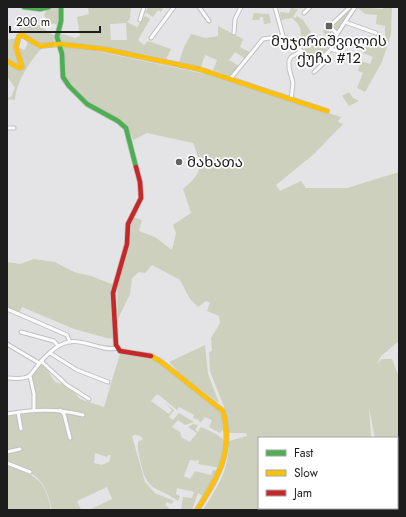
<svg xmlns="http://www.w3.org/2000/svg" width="406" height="517" font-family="Jost,'Noto Sans Georgian',sans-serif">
<rect width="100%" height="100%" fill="#e4e4e6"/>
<g fill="#cdd0bc" fill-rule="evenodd">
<path d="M 59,7 L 58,25 L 49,23 L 44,15 L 48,8 Z"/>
<path d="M 88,7 L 131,7 L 130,19 L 127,22 L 137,27 L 145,16 L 150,19 L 138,40 L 144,45 L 148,41 L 171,49 L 166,59 L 139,53 L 61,42 L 59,37 L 60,33 L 75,38 L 80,36 L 77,17 L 89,14 ZM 126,23 L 127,40 L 111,40 L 110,24 Z"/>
<path d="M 149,7 L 160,7 L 163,9 L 161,12 L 158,10 L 153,17 L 145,12 Z"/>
<path d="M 352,7 L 353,7 L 337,32 L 332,27 Z"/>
<path d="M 356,7 L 383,9 L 384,7 L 392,7 L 391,34 L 382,62 L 365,92 L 357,88 L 363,73 L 358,71 L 361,61 L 370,64 L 373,57 L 363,53 L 366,45 L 369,46 L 370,43 L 381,47 L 385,38 L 385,26 L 376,24 L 377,15 L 365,14 Z"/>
<path d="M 291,8 L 298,9 L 293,17 L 295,18 L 297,16 L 303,20 L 311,32 L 304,38 L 304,47 L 302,48 L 297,44 C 303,34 302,26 292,18 L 281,20 L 280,12 L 289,13 Z"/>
<path d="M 254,13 L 269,14 L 271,23 L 264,24 L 263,17 L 260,17 L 259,20 L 252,20 Z"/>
<path d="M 21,20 L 42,26 L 41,27 L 55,36 L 54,42 L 38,45 L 19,30 Z"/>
<path d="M 218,26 L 243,39 L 240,47 L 251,53 L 246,59 L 235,52 L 229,60 L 239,66 L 230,76 L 213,70 L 217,60 L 205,55 L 201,67 L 179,62 L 184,47 L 191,34 L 206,38 L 218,36 Z"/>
<path d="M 327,29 L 335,36 L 325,52 L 311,57 L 302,50 L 327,39 L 323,31 Z"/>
<path d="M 16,38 L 21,67 L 7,60 L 7,40 Z"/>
<path d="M 28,41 L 37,48 L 42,48 C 30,61 16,82 15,100 L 9,99 L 7,103 L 7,98 L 11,97 L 15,88 L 7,76 L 7,61 L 22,67 L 16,47 L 25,50 Z"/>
<path d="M 64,47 L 101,52 L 205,74 L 341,117 L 338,122 L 343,124 L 314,154 L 276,185 L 280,191 L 301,181 L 306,188 L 347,188 L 399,172 L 399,341 L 381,356 L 377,364 L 382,359 L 392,359 L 399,377 L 399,510 L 203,510 C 219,484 228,473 229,441 L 247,436 L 246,433 L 229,433 L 226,412 L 210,371 L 209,352 L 212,351 L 211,338 L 220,323 L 219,316 L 207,311 L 210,303 L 206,301 L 198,307 L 190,299 L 180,280 L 152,265 L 145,273 L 139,272 L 132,278 L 130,294 L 118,319 C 115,285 121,249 133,217 L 142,220 L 139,231 L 155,237 L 172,250 L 176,233 L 173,225 L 191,213 L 183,189 C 202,172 203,168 193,143 L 147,133 L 133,140 C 127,119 116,121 100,110 C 87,103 67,88 64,73 C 62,65 62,56 61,48 ZM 369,408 L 375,438 L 397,438 L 397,508 L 259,508 L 259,438 L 371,438 Z"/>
<path d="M 349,92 L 353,98 L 359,101 L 349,106 L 342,96 Z"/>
<path d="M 34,259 L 55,262 L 74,272 L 91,276 L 114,285 L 116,339 L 107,338 L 74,329 L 22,307 L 19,314 L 7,309 L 7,262 L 20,264 Z"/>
<path d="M 205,345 L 208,374 L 219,403 L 180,374 L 169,362 Z"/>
<path d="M 120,354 L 146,357 L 161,364 L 219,410 L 222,416 L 224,428 L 220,433 L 209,427 L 212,420 L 205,417 L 200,423 L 199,420 L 193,418 L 194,415 L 179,407 L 177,410 L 159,395 L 156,395 L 151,401 L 169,414 L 172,410 L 163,402 L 174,410 L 169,417 L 173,420 L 179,413 L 194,422 L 185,425 L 178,420 L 172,427 L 180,432 L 182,438 L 190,442 L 197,433 L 188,427 L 193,424 L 198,425 L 195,430 L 198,432 L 201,427 L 216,434 L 224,440 L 224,457 L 220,468 L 198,464 L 199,461 L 198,460 L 196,461 L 190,460 L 184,476 L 190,479 L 195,471 L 211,475 L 213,470 L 219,471 L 204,497 L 198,493 L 192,510 L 181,510 L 183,497 L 192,498 L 194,492 L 177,488 L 176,494 L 180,496 L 178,501 C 155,485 147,493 140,460 C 139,454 137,448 138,442 L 143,439 C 141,435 135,434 132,436 L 145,482 L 155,493 L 174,501 L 171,504 L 167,502 L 165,505 L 171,510 L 89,510 L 112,499 L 107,487 L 77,501 L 81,510 L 52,510 C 46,481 36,471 7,464 C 34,476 45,477 51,510 L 7,509 L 7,414 L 34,410 L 34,394 L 30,376 L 39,363 L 46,368 L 55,382 L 62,384 L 75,393 L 80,399 L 104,407 ZM 95,453 L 107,457 L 108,455 L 111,455 L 109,462 L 102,465 L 94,463 Z"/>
</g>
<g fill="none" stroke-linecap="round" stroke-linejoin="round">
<g stroke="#c0c0c2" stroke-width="5">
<g id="street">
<path d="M 199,7 L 209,21"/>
<path d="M 275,7 L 283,36 L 310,58 L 325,55"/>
<path d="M 304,13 L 310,7"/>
<path d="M 140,20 L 144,7"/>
<path d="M 345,22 L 376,33"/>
<path d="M 234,33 L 235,19 L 241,7"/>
<path d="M 337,34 L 330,26 L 350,7"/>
<path d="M 151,38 L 174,7"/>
<path d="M 331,49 L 358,59"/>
<path d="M 314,72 L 324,63 L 325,55 L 331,49 L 337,34 L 355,7"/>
<path d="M 231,78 L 263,39 L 283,36"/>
<path d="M 291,100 L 293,83 L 289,68 L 289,61 L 291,57 L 301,51"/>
<path d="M 7,128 L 14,128"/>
<path d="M 7,309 L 67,335 L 70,342"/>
<path d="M 21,332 L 54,341 L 58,346"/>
<path d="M 7,344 L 39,363"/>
<path d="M 50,353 L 77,370 L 108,382"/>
<path d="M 41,361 L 67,385 L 89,399"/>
<path d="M 30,376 L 34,394 L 34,410"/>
<path d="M 7,378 C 14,378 23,380 29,376 C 33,373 35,368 39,364 C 45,356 56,346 65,343 C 83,337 100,352 118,348"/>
<path d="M 60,410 L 64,414 L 70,438"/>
<path d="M 18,412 L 21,429"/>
<path d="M 7,414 C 33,409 57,408 83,415"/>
<path d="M 7,452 L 20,449"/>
<path d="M 7,463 L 30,472"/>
</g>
</g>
<g stroke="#c0c0c2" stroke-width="6">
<g id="fast">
<path d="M 24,7 L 40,9 L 49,7"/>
<path d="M 61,7 L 61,21 L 57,37 L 62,54 L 63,77 L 69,86 L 87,104 L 118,121 L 126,128 L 136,167"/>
</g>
</g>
<g stroke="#c0c0c2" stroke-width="6">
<g id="slow">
<path d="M 7,61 L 19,68 L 22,67 L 16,47 L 19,36 L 22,35 L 40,46 L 59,44 L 104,49 L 199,69 L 327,111"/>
<path d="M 151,356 L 160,361 L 223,411 C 234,451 218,478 197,510"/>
</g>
</g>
<g stroke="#c0c0c2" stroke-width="6">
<path id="jam" d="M 136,167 L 140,182 L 141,198 L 128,224 L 127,244 L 113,293 L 116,345 L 120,351 L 151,356"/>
</g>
<use href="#street" stroke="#fbfbfb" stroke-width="3"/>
<use href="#fast" stroke="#4caf50" stroke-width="4.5"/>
<use href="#slow" stroke="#ffc107" stroke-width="4.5"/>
<use href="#jam" stroke="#c62828" stroke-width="4.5"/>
</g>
<g fill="#636364" stroke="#fff" stroke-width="1.5">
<rect x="325" y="22" width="8" height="8" rx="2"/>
<circle cx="179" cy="162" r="4"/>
</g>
<g text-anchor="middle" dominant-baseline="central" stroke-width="3.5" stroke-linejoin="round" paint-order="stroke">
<g font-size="15" fill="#1d1d1e" stroke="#fff">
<text x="329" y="41">მუჯირიშვილის<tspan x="329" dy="17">ქუჩა #12</tspan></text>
<text x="187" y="162" text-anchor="start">მახათა</text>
</g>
</g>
<rect width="406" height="517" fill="none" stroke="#1d1d1e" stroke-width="16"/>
<rect x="258" y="437" width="140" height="72" fill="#ffffff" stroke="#a5a5a5"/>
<rect x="266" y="450" width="20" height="6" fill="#4caf50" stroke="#a5a5a5"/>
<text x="294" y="457" font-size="12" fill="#1d1d1e">Fast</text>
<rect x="266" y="470" width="20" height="6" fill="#ffc107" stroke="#a5a5a5"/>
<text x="294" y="477" font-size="12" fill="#1d1d1e">Slow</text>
<rect x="266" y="490" width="20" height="6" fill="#c62828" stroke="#a5a5a5"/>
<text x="294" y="497" font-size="12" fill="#1d1d1e">Jam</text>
<path d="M10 26v6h90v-6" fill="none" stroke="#1d1d1e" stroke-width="2"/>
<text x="16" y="26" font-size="12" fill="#1d1d1e" stroke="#ffffff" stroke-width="3" paint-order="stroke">200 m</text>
</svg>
